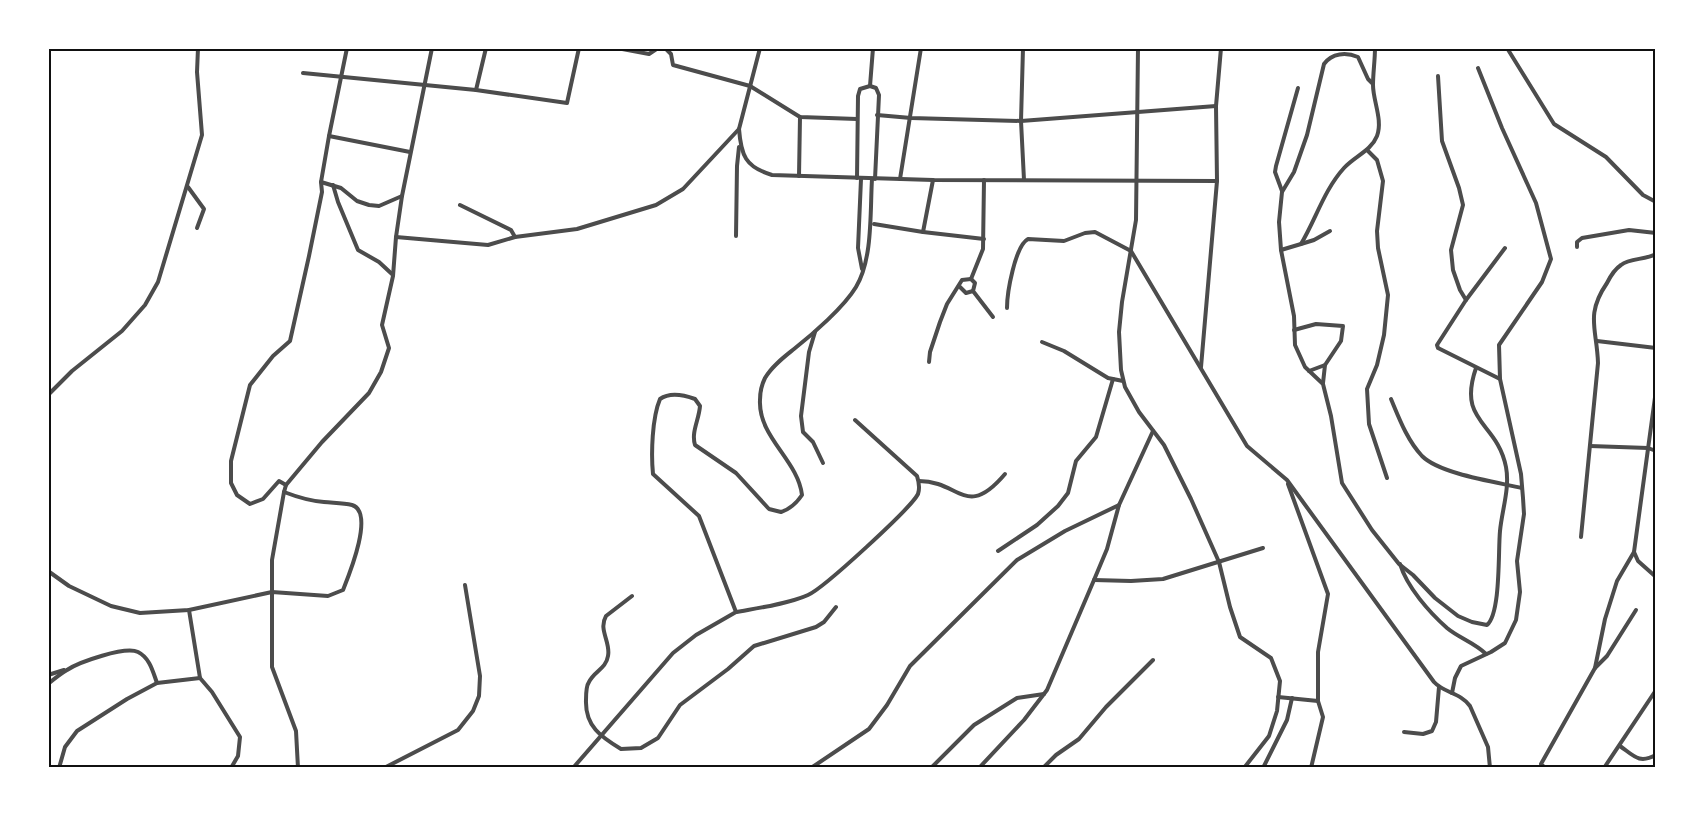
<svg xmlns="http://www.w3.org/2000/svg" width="1704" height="816" font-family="Signika,sans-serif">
<rect width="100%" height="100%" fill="#fff"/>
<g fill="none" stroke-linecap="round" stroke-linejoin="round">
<g stroke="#4c4c4c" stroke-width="4">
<path d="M 617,48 L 649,54 L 658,48"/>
<path d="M 665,48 L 671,54 L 673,65 L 750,86 L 800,117 L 857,119"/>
<path d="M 1023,48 L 1021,121 L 1024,180"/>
<path d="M 1138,48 L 1136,220 L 1122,302 L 1119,332 L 1121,370 L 1125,387 L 1139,412 L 1164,445 L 1191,499 L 1219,562 L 1230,607 L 1240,637 L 1271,658 L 1280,681 L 1277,711 L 1269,736 L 1244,768"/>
<path d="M 1507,48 L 1554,124 L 1606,157 L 1643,195 L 1656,202"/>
<path d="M 303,73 L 476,90 L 567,103 L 579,48"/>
<path d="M 1438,76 L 1442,141 L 1459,188 L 1463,205 L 1451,250 L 1453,270 L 1460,290 L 1466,300"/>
<path d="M 1372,83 L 1368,79 L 1358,57 C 1346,52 1332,53 1324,64 L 1307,135 L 1294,172 L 1282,192 L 1279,222 L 1281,250 L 1294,316 L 1295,345 L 1305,367 L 1323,384 L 1331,416 L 1342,483 L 1372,530 L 1399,564 L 1413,575 L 1435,598 L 1458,616 L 1472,622 L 1487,625 C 1501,613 1498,551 1500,531 C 1502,510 1510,488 1506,467 C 1497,421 1457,423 1476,368"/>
<path d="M 870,86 L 873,48"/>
<path d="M 476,90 L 486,48"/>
<path d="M 877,115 L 911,118 L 1021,121 L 1216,106"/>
<path d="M 739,129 C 741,155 745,167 772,175 L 933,180 L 1217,181"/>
<path d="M 329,136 L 410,152"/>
<path d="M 1367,150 L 1377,160 L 1383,181 L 1377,231 L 1378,248 L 1388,295 L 1384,335 L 1377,365 L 1367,389 L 1369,424 L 1387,478"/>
<path d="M 799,176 L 800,117"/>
<path d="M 857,178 L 858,96 L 860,89 L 870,86 L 876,88 L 879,95 L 875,179"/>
<path d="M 861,179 L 858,248 L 862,269"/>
<path d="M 900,179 L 921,48"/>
<path d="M 321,182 L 341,188 L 357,201 L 369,205 L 379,206 L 402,196"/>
<path d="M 333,185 L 338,202 L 358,250 L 379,262 L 393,275"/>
<path d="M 188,187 L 204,209 L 197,228"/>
<path d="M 1282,191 L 1275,172 L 1276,166 L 1298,88"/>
<path d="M 460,205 L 511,230 L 515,237"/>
<path d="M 874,224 L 923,232 L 984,239"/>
<path d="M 923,232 L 933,180"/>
<path d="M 736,236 L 737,166 L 739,147"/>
<path d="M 396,237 L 488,245 L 515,237 L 577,229 L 656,205 L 683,189 L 739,129 L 760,48"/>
<path d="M 1301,244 L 1314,240 L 1330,231"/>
<path d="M 1577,247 L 1577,242 L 1582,238 L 1629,230 L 1656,233"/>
<path d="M 1281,250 L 1301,244 C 1316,219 1324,190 1344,168 C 1355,156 1371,151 1377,136 C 1383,120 1373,101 1373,85 C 1373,73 1375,60 1375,48"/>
<path d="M 971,279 L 983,249 L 984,180"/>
<path d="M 971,279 L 975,283 L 973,291 L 993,317"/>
<path d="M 960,287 L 966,293 L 973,291"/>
<path d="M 1007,308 C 1007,293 1015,246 1028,239 L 1064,241 L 1085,233 L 1095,232 L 1131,251 L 1247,446 L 1287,480 L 1434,682 C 1444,693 1461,693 1470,706 L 1488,747 L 1490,768"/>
<path d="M 1294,330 L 1316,324 L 1343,326 L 1341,341 L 1325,365 L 1323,383"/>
<path d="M 815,332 L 809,352 L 801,416 L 803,432 L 813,442 L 823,463"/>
<path d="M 1597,341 L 1656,348"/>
<path d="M 1042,342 L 1064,351 L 1108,378 L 1123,381"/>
<path d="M 929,362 L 930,352 L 940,322 L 947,304 L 962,280 L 971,279"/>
<path d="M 1201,367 L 1217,181 L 1216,106 L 1221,48"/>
<path d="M 1309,371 L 1325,365"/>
<path d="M 1500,379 L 1438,348 L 1437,345 L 1466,300 L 1505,248"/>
<path d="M 1656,390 L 1634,552 L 1638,561 L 1656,577"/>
<path d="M 48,395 L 72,371 L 122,331 L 145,305 L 158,282 L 202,135 L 197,72 L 198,48"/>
<path d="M 1391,399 C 1399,418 1407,440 1422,456 C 1440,474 1496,482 1522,488"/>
<path d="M 1590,446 L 1648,448 L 1656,451"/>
<path d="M 919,481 C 960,481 966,520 1005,474"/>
<path d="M 1288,484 L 1328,594 L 1318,652 L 1318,701 L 1323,717 L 1311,768"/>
<path d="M 286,485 L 279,481 L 263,499 L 250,504 L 237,495 L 231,483 L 231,461 L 250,385 L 273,356 L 290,341 L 309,256 L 322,192 L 321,182 L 329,136 L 347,48"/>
<path d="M 1581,537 L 1598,363 C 1597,329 1585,315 1607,283 C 1610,277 1615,269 1621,265 C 1630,258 1645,260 1656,254"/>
<path d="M 998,551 L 1037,525 L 1058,506 L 1068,493 L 1076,461 L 1096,437 L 1113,379"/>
<path d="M 1400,564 C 1407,587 1429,612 1447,628 C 1459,638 1475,643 1486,654"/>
<path d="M 48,571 L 69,586 L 111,606 L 140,613 L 189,610 L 272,592 L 328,596 L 343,590 C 349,575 375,512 352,505 C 343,503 333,503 324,502 C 310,501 297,497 284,492"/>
<path d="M 1094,580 L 1131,581 L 1163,579 L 1263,548"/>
<path d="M 632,596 L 606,616 C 598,630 611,642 608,656 C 606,669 594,671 589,682 C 586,686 586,694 586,700 C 585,726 601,737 621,749 L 641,748 L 658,738 L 680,705 L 728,669 L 754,646 L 816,627 L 824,622 L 836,607"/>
<path d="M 189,610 L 200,678 L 212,692 L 240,737 L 238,756 L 231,768"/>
<path d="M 736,612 C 758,608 788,604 808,595 C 824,588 911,508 918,494 C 920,488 919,482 917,476 L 855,420"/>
<path d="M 1595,668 L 1607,656 L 1636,610"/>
<path d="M 48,675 L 64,670"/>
<path d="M 48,684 C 54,679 60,674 67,670 C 79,662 125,646 138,652 C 150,658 153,672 157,683"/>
<path d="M 1452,693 L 1455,678 L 1461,666 L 1491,652 L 1505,643 L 1516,620 L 1520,592 L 1517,561 L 1524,514 L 1523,498 L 1521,474 L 1500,379 L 1499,345 L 1542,282 L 1551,259 L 1536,203 L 1502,128 L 1478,68"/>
<path d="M 1278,697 L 1318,701"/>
<path d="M 1404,732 L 1423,734 L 1432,731 L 1436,722 L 1439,687"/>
<path d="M 1620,746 C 1634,756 1639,764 1656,755"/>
<path d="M 59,768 L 65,747 L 77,731 L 127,699 L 157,683 L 200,678"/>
<path d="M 298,768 L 296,731 L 272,667 L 272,560 L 284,492 L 286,485 L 322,442 L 369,393 L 381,372 L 389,348 L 382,325 L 393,276 L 396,237 L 402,196 L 432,48"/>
<path d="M 384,768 L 458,730 L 473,711 L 479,696 L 480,676 L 465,585"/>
<path d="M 573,768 L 673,653 L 696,635 L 736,612 L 699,516 L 653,474 C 651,454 652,418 660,399 C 670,392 684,395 695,399 L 700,406 C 699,420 691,432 695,445 L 736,473 L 769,509 L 781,512 C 790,509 796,504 802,495 C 798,460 758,437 760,400 C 760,393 762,384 765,378 C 772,366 784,357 794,349 C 813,334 844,307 856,287 C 873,259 870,211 872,179"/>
<path d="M 811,768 L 869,729 L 887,705 L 910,666 L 1017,560 L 1065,531 L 1119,505"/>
<path d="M 931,768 L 974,725 L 1017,698 L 1044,694"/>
<path d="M 979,768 L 1024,720 L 1047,690 L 1094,580 L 1107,549 L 1119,505 L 1153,431"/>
<path d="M 1043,768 L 1056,755 L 1079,739 L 1106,707 L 1153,660"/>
<path d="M 1263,768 L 1287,720 L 1292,698"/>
<path d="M 1545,768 L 1541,764 L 1595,668 L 1605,619 L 1617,581 L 1634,552"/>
<path d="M 1604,768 L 1656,690"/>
</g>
</g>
<rect width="1704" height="816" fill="none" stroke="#ffffff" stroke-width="99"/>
<rect x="50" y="50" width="1604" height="716" fill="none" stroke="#111" stroke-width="2"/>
</svg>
